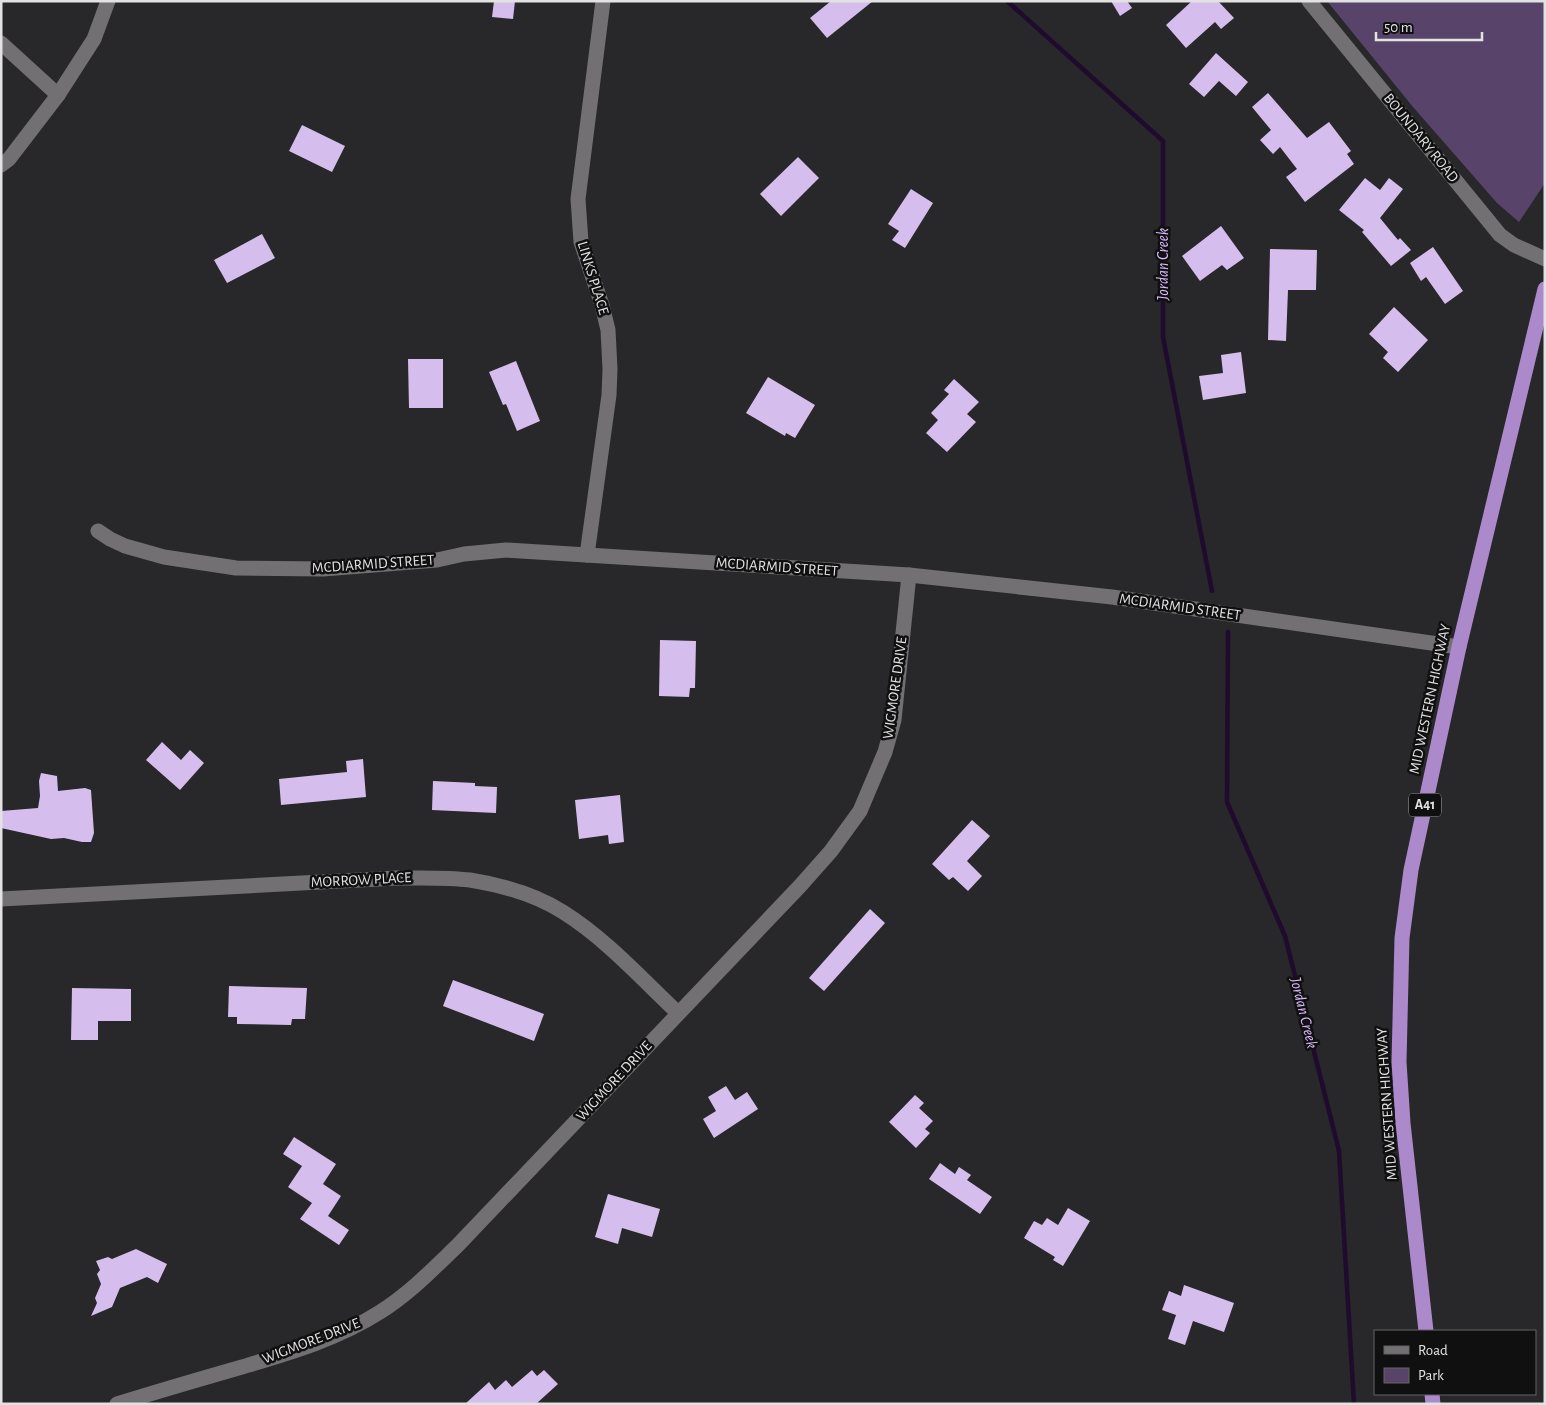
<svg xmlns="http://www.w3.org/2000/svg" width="1546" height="1405" font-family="'Alegreya Sans',sans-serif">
<rect width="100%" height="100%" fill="#282729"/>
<path fill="#58446a" d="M 1327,1 L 1545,1 L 1545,183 L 1519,222 L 1497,203 L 1413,107 Z"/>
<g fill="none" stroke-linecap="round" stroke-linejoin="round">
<g stroke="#1e0b2e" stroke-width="4.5">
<path d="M 1007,1 L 1163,141 L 1163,337 L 1212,591"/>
<path d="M 1228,632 L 1227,802 L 1285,936 L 1339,1151 L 1354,1404"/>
</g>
</g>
<g fill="#d5beed">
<path d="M 494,1 L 515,1 L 513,19 L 492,17 Z"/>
<path d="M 831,1 L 873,1 L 827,38 L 810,18 Z"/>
<path d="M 1111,1 L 1127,1 L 1132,8 L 1120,16 Z"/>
<path d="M 1192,1 L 1218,1 L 1234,18 L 1221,29 L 1215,22 L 1186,48 L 1166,25 Z"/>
<path d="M 1216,53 L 1248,82 L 1236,96 L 1219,81 L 1204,97 L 1189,84 Z"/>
<path d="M 1268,93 L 1307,138 L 1329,122 L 1351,151 L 1347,154 L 1354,164 L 1305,202 L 1286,177 L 1297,169 L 1280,147 L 1273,154 L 1260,140 L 1271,130 L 1252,107 Z"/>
<path d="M 302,125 L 345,146 L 332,172 L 289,151 Z"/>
<path d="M 798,157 L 819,178 L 781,216 L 760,194 Z"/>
<path d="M 1365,178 L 1380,190 L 1389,178 L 1403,189 L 1380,218 L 1398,240 L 1400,238 L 1411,250 L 1391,266 L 1362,232 L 1364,230 L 1339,210 Z"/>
<path d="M 911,189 L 933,203 L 905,248 L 892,240 L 899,231 L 888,224 Z"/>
<path d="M 1221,226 L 1244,258 L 1227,270 L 1222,265 L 1200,281 L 1182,256 Z"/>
<path d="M 262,234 L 275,258 L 227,283 L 214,260 Z"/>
<path d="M 1433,247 L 1463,291 L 1445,304 L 1426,277 L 1421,281 L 1410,263 Z"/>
<path d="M 1270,249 L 1317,250 L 1316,290 L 1288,290 L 1286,341 L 1268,340 Z"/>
<path d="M 1394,307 L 1428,340 L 1398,372 L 1383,358 L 1388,352 L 1369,334 Z"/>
<path d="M 1241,352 L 1246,393 L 1203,400 L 1199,376 L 1223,373 L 1221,355 Z"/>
<path d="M 408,359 L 443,359 L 443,408 L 409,408 Z"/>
<path d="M 516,361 L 540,421 L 517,431 L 506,404 L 503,405 L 489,372 Z"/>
<path d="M 768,377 L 815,405 L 795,438 L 786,433 L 785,436 L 746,413 Z"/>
<path d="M 954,379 L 979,402 L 967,414 L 976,422 L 947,452 L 926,433 L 938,420 L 931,413 L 949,394 L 944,390 Z"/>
<path d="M 660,640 L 696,641 L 695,688 L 690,688 L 689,697 L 659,696 Z"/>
<path d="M 162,742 L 181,760 L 190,750 L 204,763 L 180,790 L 146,760 Z"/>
<path d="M 363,759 L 366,797 L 281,805 L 279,779 L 347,772 L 346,761 Z"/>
<path d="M 41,773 L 57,776 L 58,791 L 85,788 L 91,790 L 94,833 L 91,842 L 82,842 L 64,838 L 51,839 L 1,828 L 1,811 L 38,808 L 40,796 L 39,781 Z"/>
<path d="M 433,781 L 475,783 L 475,786 L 497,787 L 496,813 L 432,810 Z"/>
<path d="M 620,795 L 624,842 L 609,844 L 608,835 L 579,839 L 575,800 Z"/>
<path d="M 972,820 L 990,836 L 967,861 L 982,876 L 968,891 L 953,877 L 949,880 L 932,864 Z"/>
<path d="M 870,909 L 885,923 L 824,991 L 809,978 Z"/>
<path d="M 453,980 L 544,1014 L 534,1041 L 443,1006 Z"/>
<path d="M 229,986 L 307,988 L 305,1019 L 292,1019 L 291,1025 L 237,1024 L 237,1017 L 228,1017 Z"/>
<path d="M 72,988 L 131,989 L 131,1021 L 98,1021 L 98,1040 L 71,1040 Z"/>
<path d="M 726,1086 L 735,1100 L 747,1092 L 758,1109 L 714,1138 L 703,1119 L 716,1111 L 708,1097 Z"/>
<path d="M 915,1095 L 924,1103 L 919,1108 L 933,1121 L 925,1129 L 930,1133 L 916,1148 L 889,1122 Z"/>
<path d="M 294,1137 L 336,1164 L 323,1184 L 341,1196 L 328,1216 L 349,1230 L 339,1245 L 300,1219 L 312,1203 L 288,1187 L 302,1166 L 283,1154 Z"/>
<path d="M 940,1163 L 955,1174 L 959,1167 L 971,1175 L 967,1180 L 992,1197 L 980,1214 L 929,1179 Z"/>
<path d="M 608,1194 L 660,1209 L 652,1237 L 622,1228 L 618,1244 L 595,1237 Z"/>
<path d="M 1068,1208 L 1090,1221 L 1063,1266 L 1053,1260 L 1055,1257 L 1024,1238 L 1034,1221 L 1042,1225 L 1047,1218 L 1058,1225 Z"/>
<path d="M 136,1249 L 167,1264 L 158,1283 L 147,1277 L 120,1288 L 112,1307 L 91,1316 L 97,1303 L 95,1298 L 101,1284 L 97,1274 L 100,1270 L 96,1261 L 108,1257 L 112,1259 Z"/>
<path d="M 1184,1285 L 1234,1303 L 1224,1332 L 1193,1321 L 1185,1345 L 1168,1339 L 1176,1315 L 1162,1310 L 1169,1291 L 1181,1296 Z"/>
<path d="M 532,1370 L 537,1376 L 544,1370 L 558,1384 L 536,1404 L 465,1404 L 489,1382 L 495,1390 L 506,1380 L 512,1387 Z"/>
</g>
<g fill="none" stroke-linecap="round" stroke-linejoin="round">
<g stroke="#727073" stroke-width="15">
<path d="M 1309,1 L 1500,235 L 1514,245 L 1545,259"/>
<path d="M 1,43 L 58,95"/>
<path d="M 1,165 L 9,159 L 58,95 L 94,39 L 108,1"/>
<path d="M 98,531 L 110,539 L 125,546 L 164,557 L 236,568 L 323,569 L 437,560 L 464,554 L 506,550 L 909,575 L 1112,597 L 1459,647"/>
<path d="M 587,555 L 609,395 L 610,369 L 608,330 L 602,305 L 581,242 L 578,199 L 603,1"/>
<path d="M 1,899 L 397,878 C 421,878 446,877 470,880 C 501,885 536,895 563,912 C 606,939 641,978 678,1013"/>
<path d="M 117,1404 C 159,1391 200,1379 242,1367 C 289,1353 338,1339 380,1312 C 409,1294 433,1269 458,1245 L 800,886 L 831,851 L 860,811 L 885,752 L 894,720 L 909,575"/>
</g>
<g stroke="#ab89cb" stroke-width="15">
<path d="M 1426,1331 L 1403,1123 L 1399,1062 L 1402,938 L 1411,870 L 1459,647 L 1545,289"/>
<path d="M 1432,1394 L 1433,1404"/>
</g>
</g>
<g text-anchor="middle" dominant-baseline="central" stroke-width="5" stroke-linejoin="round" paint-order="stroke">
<rect fill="#111011" stroke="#a3a3a4" stroke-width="1" x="1409" y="793.5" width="32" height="23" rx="4"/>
<g font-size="14" font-weight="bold" fill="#e2e2e3">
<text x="1425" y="805">A41</text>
</g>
<g font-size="15" fill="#e2e2e3" stroke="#111011">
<text transform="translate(1421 138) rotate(51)">BOUNDARY ROAD</text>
<text transform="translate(593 278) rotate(73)">LINKS PLACE</text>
<text transform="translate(373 564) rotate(-4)">MCDIARMID STREET</text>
<text transform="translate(777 567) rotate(4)">MCDIARMID STREET</text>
<text transform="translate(1180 607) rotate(8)">MCDIARMID STREET</text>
<text transform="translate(895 688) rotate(-82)">WIGMORE DRIVE</text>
<text transform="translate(1430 699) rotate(-78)">MID WESTERN HIGHWAY</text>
<text transform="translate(361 880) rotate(-3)">MORROW PLACE</text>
<text transform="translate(614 1081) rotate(-47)">WIGMORE DRIVE</text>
<text transform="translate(1387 1104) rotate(-94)">MID WESTERN HIGHWAY</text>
<text transform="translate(311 1341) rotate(-21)">WIGMORE DRIVE</text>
</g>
<g font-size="16" font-style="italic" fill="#dab9fc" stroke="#111011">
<text transform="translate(1163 264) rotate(-90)">Jordan Creek</text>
<text transform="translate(1304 1013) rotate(76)">Jordan Creek</text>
</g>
</g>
<rect width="1546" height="1405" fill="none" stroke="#e2e2e3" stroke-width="5"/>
<rect x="1374" y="1330" width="162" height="65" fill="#111011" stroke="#656465"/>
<rect x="1384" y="1346" width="25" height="8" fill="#727073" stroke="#656465"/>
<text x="1418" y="1355" font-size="15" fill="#e2e2e3">Road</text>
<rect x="1384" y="1368" width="25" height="15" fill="#58446a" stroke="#656465"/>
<text x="1418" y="1380" font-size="15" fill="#e2e2e3">Park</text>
<path d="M1376 32v8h106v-8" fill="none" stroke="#e2e2e3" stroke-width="2.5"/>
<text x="1384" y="32" font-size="15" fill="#e2e2e3" stroke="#111011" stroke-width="4" paint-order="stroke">50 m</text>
</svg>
